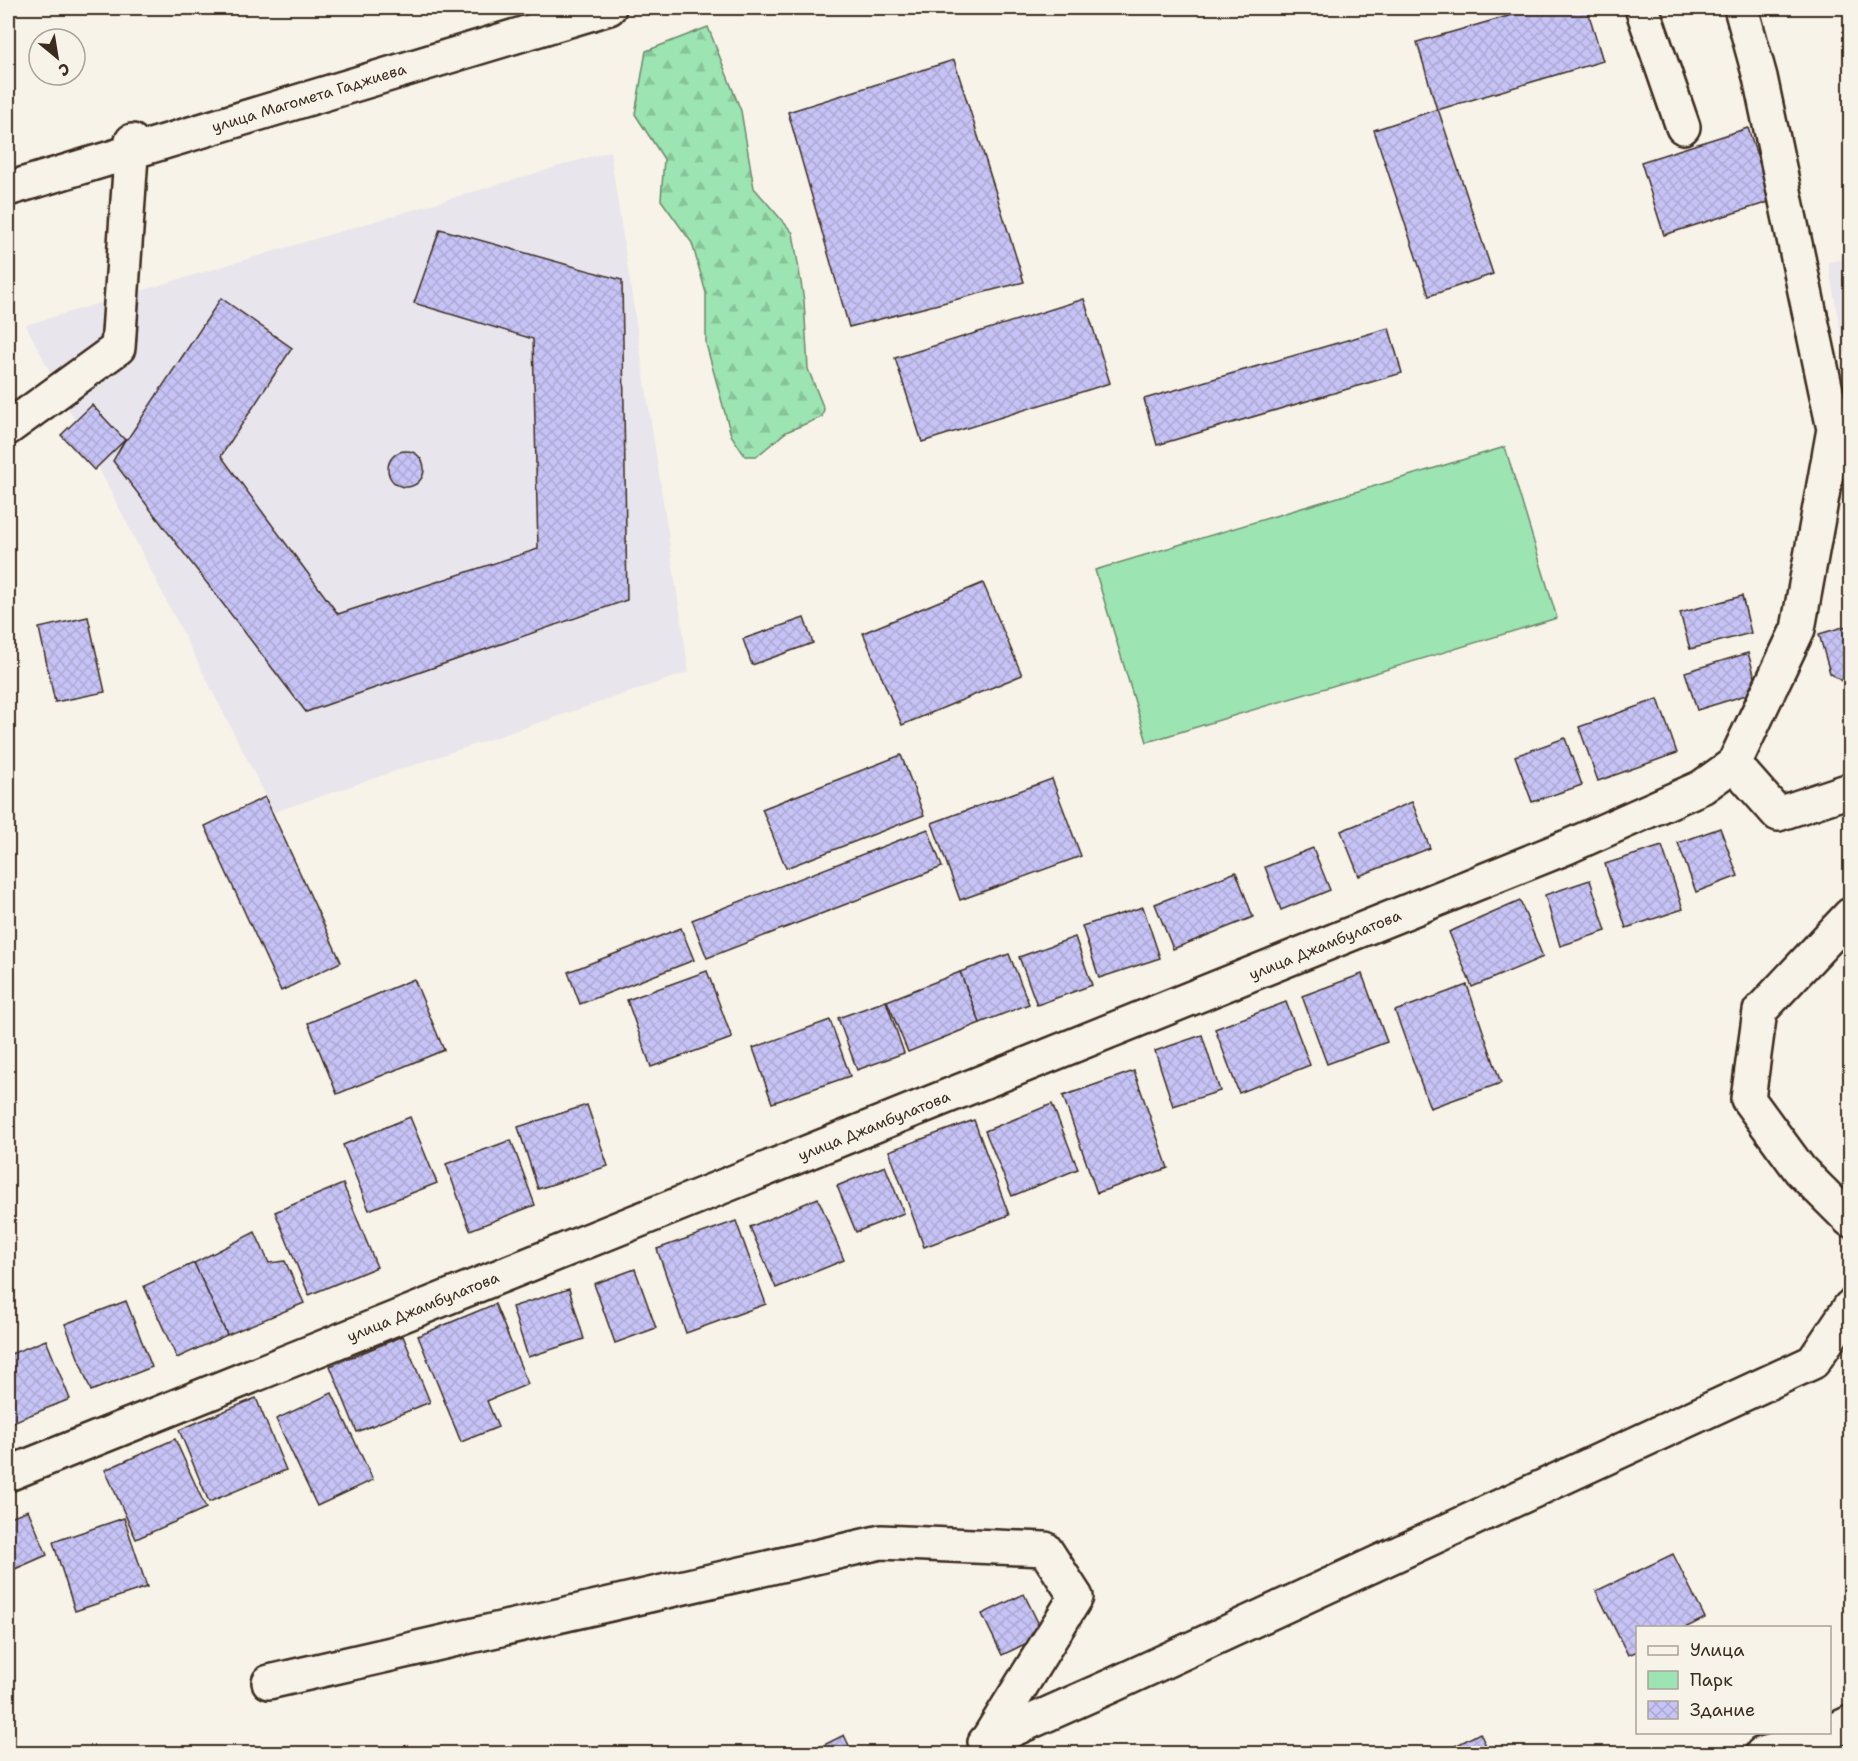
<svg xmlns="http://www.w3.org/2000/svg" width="1858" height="1761" font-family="'Shantell Sans',sans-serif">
<defs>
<pattern id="forest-firs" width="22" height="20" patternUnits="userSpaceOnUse" patternTransform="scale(1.5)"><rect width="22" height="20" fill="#9ce4b1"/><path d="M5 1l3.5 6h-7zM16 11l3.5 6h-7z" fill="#87c498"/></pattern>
<pattern id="building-cross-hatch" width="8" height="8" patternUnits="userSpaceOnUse" patternTransform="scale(1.5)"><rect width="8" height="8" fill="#c6c3f6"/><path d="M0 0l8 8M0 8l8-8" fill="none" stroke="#aba8d2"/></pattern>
</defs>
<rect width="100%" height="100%" fill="#f7f3e8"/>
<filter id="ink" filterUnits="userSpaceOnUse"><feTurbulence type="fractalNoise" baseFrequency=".0167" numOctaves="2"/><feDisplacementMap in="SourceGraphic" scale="12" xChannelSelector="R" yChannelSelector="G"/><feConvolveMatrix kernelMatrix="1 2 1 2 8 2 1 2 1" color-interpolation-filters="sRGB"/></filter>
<g filter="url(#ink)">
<g fill="#e8e5ec">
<path d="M 610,151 L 689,672 L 274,812 L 26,325 Z"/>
<path d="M 1850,258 L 1850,385 L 1828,262 Z"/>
</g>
<path fill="url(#forest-firs)" stroke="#6c8768" stroke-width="1.5" d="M 708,27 L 741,111 L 754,188 L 793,233 L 804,301 L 808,369 L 824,409 L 822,417 L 786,432 L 757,456 L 745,456 L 731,435 L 706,344 L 706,293 L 692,243 L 661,200 L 664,159 L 635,114 L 646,51 Z"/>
<path fill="#9ce4b1" stroke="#6c8768" stroke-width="1.5" d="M 1505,447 L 1557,618 L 1147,742 L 1095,570 Z"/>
<g fill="url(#building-cross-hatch)" stroke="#3b2a1e" stroke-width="1.5">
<path d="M 1536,8 L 1587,8 L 1603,61 L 1437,110 L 1417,42 Z"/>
<path d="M 954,60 L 1024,282 L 849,327 L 788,112 Z"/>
<path d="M 1438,109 L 1493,274 L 1429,296 L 1374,130 Z"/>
<path d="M 1748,128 L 1772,201 L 1664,235 L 1641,162 Z"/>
<path d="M 440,229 L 622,280 L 627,600 L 306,712 L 113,461 L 125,440 L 129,437 L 221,298 L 292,348 L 221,456 L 338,614 L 538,549 L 533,339 L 414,303 Z"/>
<path d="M 1084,299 L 1110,383 L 922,442 L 895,358 Z"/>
<path d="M 1389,328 L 1402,373 L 1157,445 L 1144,399 Z"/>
<path d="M 92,405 L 125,440 L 94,470 L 61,435 Z"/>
<circle cx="406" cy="469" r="18"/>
<path d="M 983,583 L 1022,675 L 902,725 L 863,633 Z"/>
<path d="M 1742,596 L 1751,633 L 1690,649 L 1680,613 Z"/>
<path d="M 88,617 L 105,692 L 55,702 L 39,628 Z"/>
<path d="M 804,618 L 813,643 L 752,665 L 743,639 Z"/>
<path d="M 1850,625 L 1850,687 L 1830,673 L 1819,634 Z"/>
<path d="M 1748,653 L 1759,691 L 1697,710 L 1685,672 Z"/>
<path d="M 1658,699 L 1677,753 L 1598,781 L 1579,727 Z"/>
<path d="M 1565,738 L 1582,785 L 1532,802 L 1515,756 Z"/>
<path d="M 901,755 L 924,815 L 786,868 L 762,809 Z"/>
<path d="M 1052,779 L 1081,856 L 960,900 L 932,823 Z"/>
<path d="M 265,797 L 341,962 L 281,991 L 205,826 Z"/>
<path d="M 1412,802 L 1430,848 L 1359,876 L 1341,831 Z"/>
<path d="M 1720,828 L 1738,876 L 1696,892 L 1678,843 Z"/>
<path d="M 928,829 L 942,867 L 707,958 L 692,920 Z"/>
<path d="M 1662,846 L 1683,909 L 1626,928 L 1605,864 Z"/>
<path d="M 1313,848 L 1330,890 L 1281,910 L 1265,867 Z"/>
<path d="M 1236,872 L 1253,917 L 1173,949 L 1155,904 Z"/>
<path d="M 1590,880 L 1606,931 L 1560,946 L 1545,895 Z"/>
<path d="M 1520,901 L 1543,957 L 1472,987 L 1449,932 Z"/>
<path d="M 1143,907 L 1160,958 L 1099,978 L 1082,926 Z"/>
<path d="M 681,928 L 694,960 L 580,1004 L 568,972 Z"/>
<path d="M 1075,937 L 1092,985 L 1037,1005 L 1019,957 Z"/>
<path d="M 1009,954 L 1029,1004 L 980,1023 L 960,972 Z"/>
<path d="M 707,971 L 732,1038 L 651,1067 L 627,1000 Z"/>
<path d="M 960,972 L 980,1023 L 908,1052 L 887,1001 Z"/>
<path d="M 1362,974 L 1387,1042 L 1327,1064 L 1302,996 Z"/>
<path d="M 414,979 L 444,1050 L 337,1094 L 308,1023 Z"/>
<path d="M 1467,985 L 1501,1083 L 1430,1108 L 1395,1011 Z"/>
<path d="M 886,1001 L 904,1053 L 857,1070 L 838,1018 Z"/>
<path d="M 1286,1002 L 1310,1065 L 1239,1093 L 1215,1029 Z"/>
<path d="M 830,1020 L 850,1076 L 772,1103 L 753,1048 Z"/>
<path d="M 1202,1035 L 1220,1091 L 1173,1106 L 1155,1051 Z"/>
<path d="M 1134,1071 L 1168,1168 L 1097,1193 L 1063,1096 Z"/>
<path d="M 1052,1104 L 1078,1169 L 1012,1196 L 985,1131 Z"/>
<path d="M 587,1105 L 608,1166 L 538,1189 L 518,1127 Z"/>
<path d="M 410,1117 L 437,1183 L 369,1210 L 343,1145 Z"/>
<path d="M 974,1120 L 1009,1215 L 924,1247 L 889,1151 Z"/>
<path d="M 511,1140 L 535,1205 L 470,1230 L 446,1164 Z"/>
<path d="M 885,1166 L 904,1213 L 856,1232 L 837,1186 Z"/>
<path d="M 343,1184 L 377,1267 L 309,1295 L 275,1212 Z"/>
<path d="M 818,1198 L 844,1260 L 776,1288 L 750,1227 Z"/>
<path d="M 736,1221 L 766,1304 L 686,1333 L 657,1249 Z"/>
<path d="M 255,1232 L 269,1263 L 285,1261 L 304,1303 L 227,1335 L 194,1263 Z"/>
<path d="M 194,1263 L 227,1335 L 177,1358 L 144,1286 Z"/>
<path d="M 635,1269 L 656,1328 L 615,1343 L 594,1284 Z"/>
<path d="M 569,1289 L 584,1339 L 528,1357 L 512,1307 Z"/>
<path d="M 126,1301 L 152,1367 L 91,1391 L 65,1324 Z"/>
<path d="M 495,1304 L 528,1384 L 487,1401 L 498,1427 L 461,1442 L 418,1336 Z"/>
<path d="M 403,1336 L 430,1402 L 357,1432 L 330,1366 Z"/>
<path d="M 46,1340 L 70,1399 L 8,1424 L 8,1355 Z"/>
<path d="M 332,1393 L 373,1480 L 317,1506 L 276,1419 Z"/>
<path d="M 256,1398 L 286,1470 L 209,1502 L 179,1430 Z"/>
<path d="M 175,1439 L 206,1508 L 136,1539 L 105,1470 Z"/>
<path d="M 28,1510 L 47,1555 L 8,1572 L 8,1518 Z"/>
<path d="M 124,1518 L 147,1587 L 75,1611 L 53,1542 Z"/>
<path d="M 1673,1554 L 1705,1618 L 1685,1628 L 1638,1628 L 1638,1651 L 1628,1655 L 1596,1591 Z"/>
<path d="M 1024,1594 L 1044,1635 L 1002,1655 L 982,1614 Z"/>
<path d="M 1480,1733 L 1490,1754 L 1440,1754 Z"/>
<path d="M 844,1735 L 853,1754 L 806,1754 Z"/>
</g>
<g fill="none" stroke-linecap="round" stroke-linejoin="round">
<g stroke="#3b2a1e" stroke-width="38">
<g id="minor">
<path d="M 1642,8 L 1683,127"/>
<path d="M 8,428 L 118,348 L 132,141"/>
<path d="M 1734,764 L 1778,814 L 1850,790"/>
<path d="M 1850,915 L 1760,1011 L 1748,1099 L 1800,1170 L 1850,1220"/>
<path d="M 8,1474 L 1567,847 L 1702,787 L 1734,764 L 1798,629 L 1834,429 L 1760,77 L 1741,8"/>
<path d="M 269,1682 L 881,1542 L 1045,1549 L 1076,1597 L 988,1739"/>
<path d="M 985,1742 L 1113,1685 L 1813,1362 L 1850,1307"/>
<path d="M 1762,1754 L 1812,1741 L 1850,1723"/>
</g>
</g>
<g stroke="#3b2a1e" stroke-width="38">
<path id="major" d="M 8,189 L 609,8"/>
</g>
<use href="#minor" stroke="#f7f3e8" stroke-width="33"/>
<use href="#major" stroke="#f7f3e8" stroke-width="33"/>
</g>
</g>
<g text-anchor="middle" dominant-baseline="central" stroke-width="5" stroke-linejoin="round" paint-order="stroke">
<g font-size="15" fill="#3b2a1e" stroke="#f7f3e8">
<text transform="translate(309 98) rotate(-17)">улица Магомета Гаджиева</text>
<text transform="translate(1325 945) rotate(-22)">улица Джамбулатова</text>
<text transform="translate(874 1126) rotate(-22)">улица Джамбулатова</text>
<text transform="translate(423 1307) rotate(-22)">улица Джамбулатова</text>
</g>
</g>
<rect width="1858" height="1761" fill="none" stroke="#f7f3e8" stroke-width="30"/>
<rect x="15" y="15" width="1828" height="1731" fill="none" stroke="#3b2a1e" stroke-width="2" filter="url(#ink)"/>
<rect x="1636" y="1626" width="195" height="108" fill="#f7f3e8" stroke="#aca397" stroke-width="1.5"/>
<rect x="1648" y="1646" width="30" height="9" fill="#f7f3e8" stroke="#aca397" stroke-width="1.5"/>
<text x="1690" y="1656" font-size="18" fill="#3b2a1e">Улица</text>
<rect x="1648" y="1671" width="30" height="18" fill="#9ce4b1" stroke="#aca397" stroke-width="1.5"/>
<text x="1690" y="1686" font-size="18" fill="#3b2a1e">Парк</text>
<rect x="1648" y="1701" width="30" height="18" fill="url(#building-cross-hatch)" stroke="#aca397" stroke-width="1.5"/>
<text x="1690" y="1716" font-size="18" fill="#3b2a1e">Здание</text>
<g transform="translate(57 57) rotate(150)"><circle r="28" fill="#f7f3e8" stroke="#aca397" stroke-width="1.5"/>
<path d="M0-4.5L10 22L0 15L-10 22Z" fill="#3b2a1e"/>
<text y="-9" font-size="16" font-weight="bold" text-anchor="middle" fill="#3b2a1e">С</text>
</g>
</svg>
